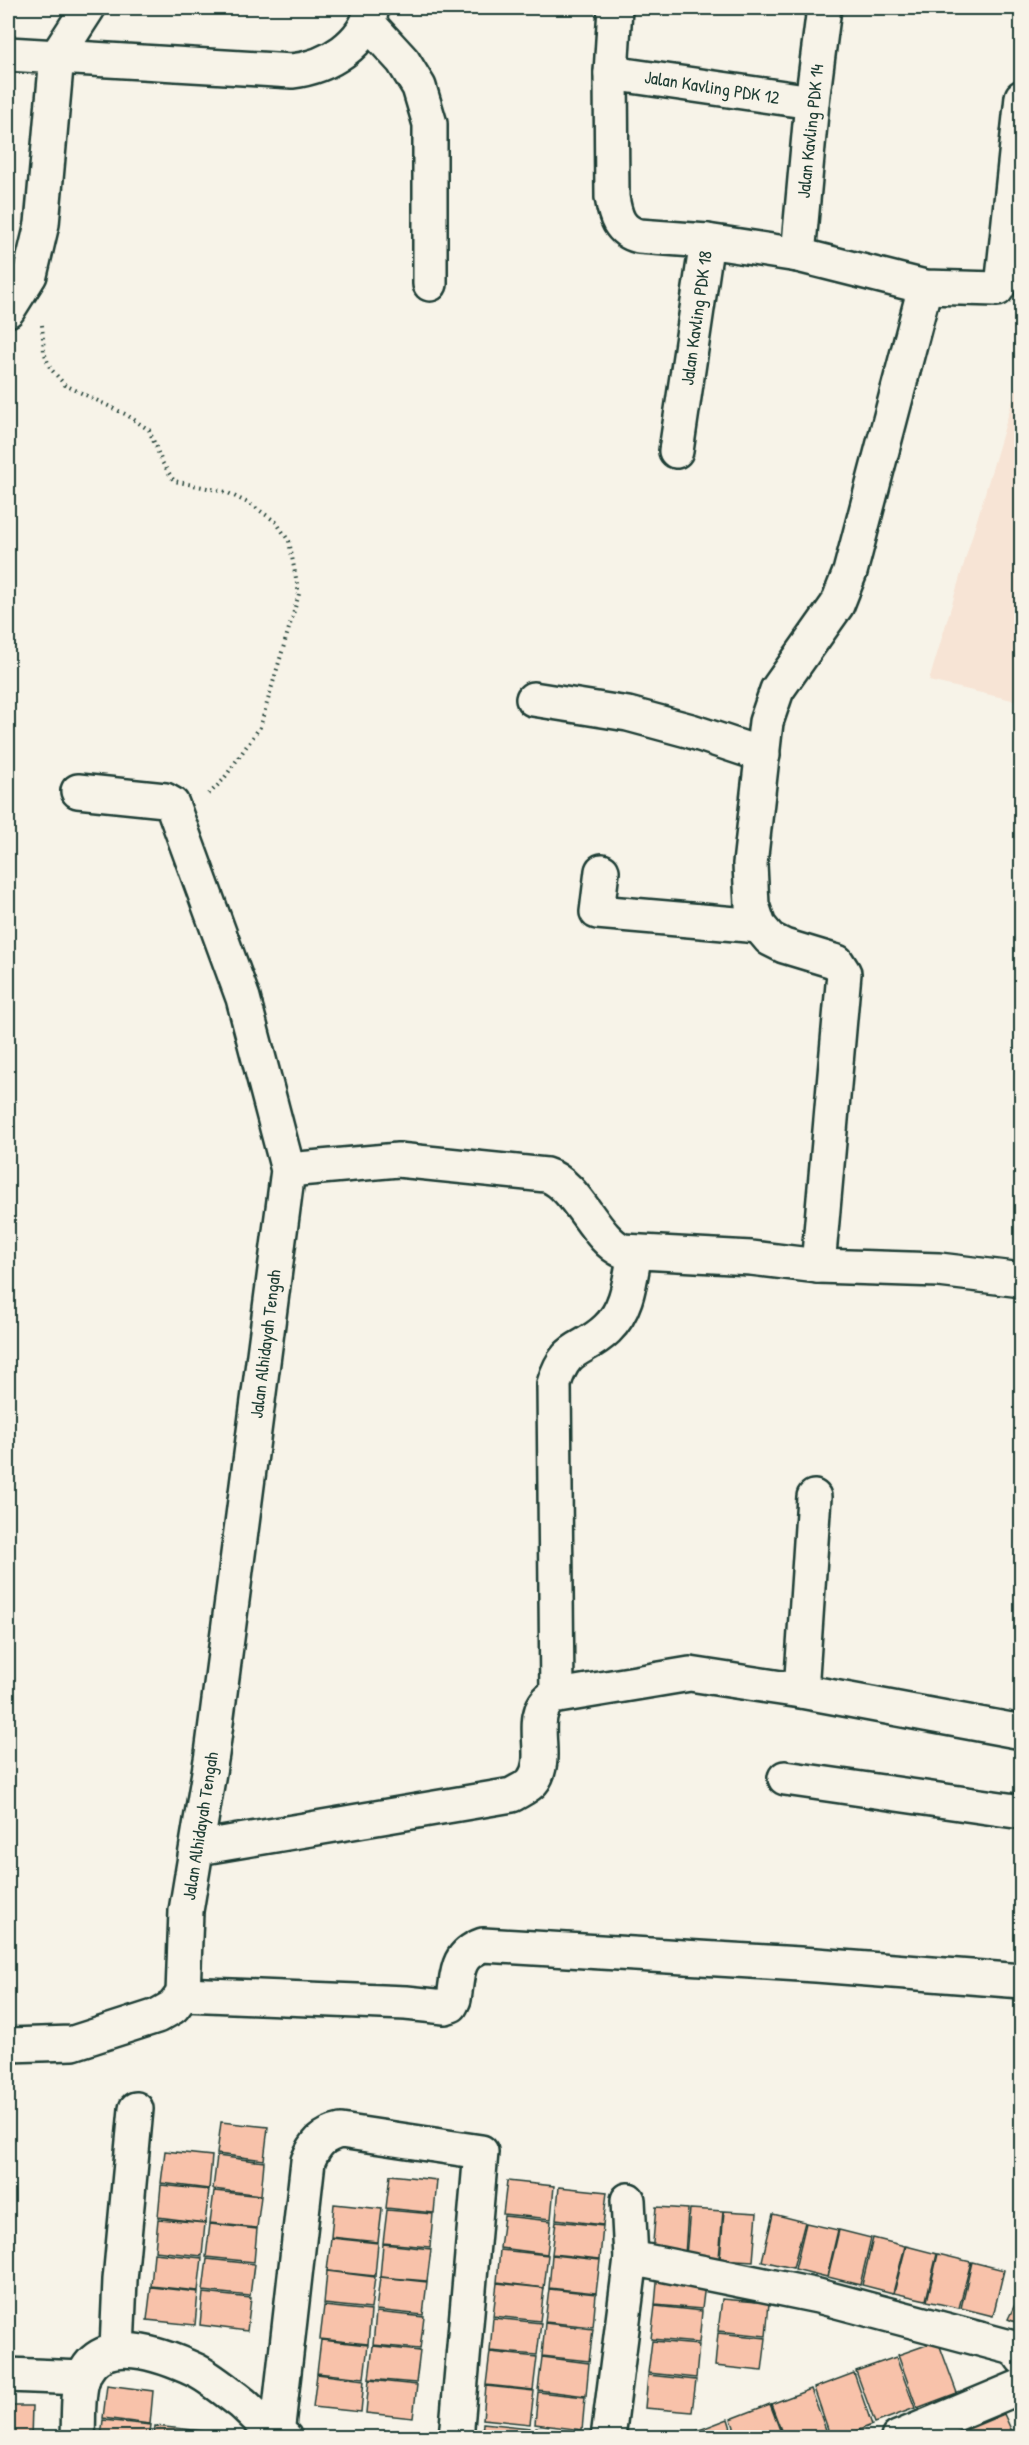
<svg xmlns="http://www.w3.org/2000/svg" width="1029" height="2445" font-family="'Patrick Hand',sans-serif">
<rect width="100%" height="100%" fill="#f7f3e8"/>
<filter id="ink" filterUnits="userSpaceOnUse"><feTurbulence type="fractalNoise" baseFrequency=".0167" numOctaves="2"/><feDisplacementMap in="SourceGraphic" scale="12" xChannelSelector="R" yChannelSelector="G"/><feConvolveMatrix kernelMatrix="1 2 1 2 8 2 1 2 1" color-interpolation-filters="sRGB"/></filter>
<g filter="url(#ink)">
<path fill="#f7e4d5" d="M 1021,372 L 1021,702 L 929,681 Z"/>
<g fill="#f8c2aa" stroke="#1f3d34" stroke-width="1.5">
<path d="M 221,2122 L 268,2127 L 264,2160 L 217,2154 Z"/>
<path d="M 165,2151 L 212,2156 L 209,2189 L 161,2183 Z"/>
<path d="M 217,2156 L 264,2162 L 261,2195 L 213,2189 Z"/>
<path d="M 390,2175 L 437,2180 L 434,2213 L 386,2208 Z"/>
<path d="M 507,2181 L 554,2186 L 551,2219 L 503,2214 Z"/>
<path d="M 161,2185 L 209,2190 L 205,2223 L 158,2217 Z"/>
<path d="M 559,2187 L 607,2192 L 603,2225 L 556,2219 Z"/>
<path d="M 214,2191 L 261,2196 L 257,2228 L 210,2223 Z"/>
<path d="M 334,2204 L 382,2209 L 378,2242 L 331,2237 Z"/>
<path d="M 656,2207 L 688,2209 L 685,2256 L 652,2254 Z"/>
<path d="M 690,2209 L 723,2211 L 719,2258 L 686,2256 Z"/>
<path d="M 387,2210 L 433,2214 L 430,2247 L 383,2243 Z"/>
<path d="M 724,2211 L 757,2213 L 753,2261 L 720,2259 Z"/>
<path d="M 773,2214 L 805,2222 L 793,2268 L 762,2261 Z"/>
<path d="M 504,2216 L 551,2221 L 547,2254 L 500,2248 Z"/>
<path d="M 158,2219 L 205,2223 L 202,2256 L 155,2251 Z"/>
<path d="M 556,2221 L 603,2226 L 600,2259 L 552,2254 Z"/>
<path d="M 806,2223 L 838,2230 L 827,2277 L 795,2269 Z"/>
<path d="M 210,2224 L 257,2229 L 254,2262 L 206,2257 Z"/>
<path d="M 839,2230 L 871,2238 L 860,2285 L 828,2277 Z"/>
<path d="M 331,2238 L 378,2243 L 375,2276 L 327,2271 Z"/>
<path d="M 873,2238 L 905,2246 L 893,2293 L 862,2285 Z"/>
<path d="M 383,2244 L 431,2249 L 427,2281 L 380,2277 Z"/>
<path d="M 906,2246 L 937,2254 L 926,2300 L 894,2293 Z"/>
<path d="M 500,2250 L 548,2255 L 544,2288 L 497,2282 Z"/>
<path d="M 154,2253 L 202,2258 L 198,2291 L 151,2286 Z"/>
<path d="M 938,2254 L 971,2262 L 959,2308 L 927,2301 Z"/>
<path d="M 552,2255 L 600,2260 L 596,2293 L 549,2288 Z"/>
<path d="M 207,2259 L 254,2264 L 250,2296 L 203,2291 Z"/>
<path d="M 972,2262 L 1004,2270 L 993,2316 L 961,2308 Z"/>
<path d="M 327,2271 L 375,2277 L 371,2309 L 324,2304 Z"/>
<path d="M 658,2272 L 706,2276 L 702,2309 L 655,2305 Z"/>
<path d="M 380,2277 L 427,2282 L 423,2315 L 376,2310 Z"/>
<path d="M 497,2283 L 544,2288 L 540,2321 L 493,2316 Z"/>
<path d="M 151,2287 L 198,2292 L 195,2325 L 147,2320 Z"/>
<path d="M 549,2289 L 596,2294 L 593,2327 L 545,2322 Z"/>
<path d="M 1022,2290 L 1022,2325 L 1008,2319 Z"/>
<path d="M 203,2293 L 251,2298 L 247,2331 L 200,2325 Z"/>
<path d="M 722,2299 L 769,2303 L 766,2336 L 718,2331 Z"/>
<path d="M 324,2306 L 371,2311 L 368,2344 L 320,2339 Z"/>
<path d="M 655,2306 L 702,2311 L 699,2343 L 651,2339 Z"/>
<path d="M 376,2312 L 424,2317 L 420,2349 L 373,2345 Z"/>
<path d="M 493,2318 L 541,2323 L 537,2355 L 490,2351 Z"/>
<path d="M 545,2323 L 593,2329 L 589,2361 L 542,2356 Z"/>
<path d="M 718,2333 L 766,2338 L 762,2371 L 715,2366 Z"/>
<path d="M 321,2340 L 368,2345 L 364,2378 L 317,2373 Z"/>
<path d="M 652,2341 L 699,2345 L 696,2378 L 648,2373 Z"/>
<path d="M 938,2341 L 957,2393 L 917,2408 L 898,2355 Z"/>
<path d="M 373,2346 L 420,2351 L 416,2383 L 369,2379 Z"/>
<path d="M 490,2352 L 537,2357 L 533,2390 L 486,2385 Z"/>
<path d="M 542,2357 L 589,2363 L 586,2396 L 538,2390 Z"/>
<path d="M 896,2357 L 915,2408 L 875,2423 L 856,2371 Z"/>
<path d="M 854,2373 L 872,2425 L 838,2438 L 831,2438 L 814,2388 Z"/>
<path d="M 317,2374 L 364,2380 L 361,2412 L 313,2407 Z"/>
<path d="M 648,2375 L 696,2380 L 692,2412 L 645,2408 Z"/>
<path d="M 369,2380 L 417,2385 L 413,2418 L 366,2413 Z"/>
<path d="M 107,2385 L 153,2391 L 150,2424 L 103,2418 Z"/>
<path d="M 486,2386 L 534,2391 L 530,2424 L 483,2419 Z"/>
<path d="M 811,2389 L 829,2438 L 784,2438 L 771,2404 Z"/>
<path d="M 538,2392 L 585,2397 L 582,2430 L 535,2424 Z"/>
<path d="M 770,2404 L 783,2438 L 738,2438 L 731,2419 Z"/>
<path d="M 8,2406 L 32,2406 L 31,2438 L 8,2438 Z"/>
<path d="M 1004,2414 L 1015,2438 L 969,2438 L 966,2430 Z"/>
<path d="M 728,2419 L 734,2438 L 690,2438 L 689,2434 Z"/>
<path d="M 103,2420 L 151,2425 L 149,2438 L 101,2438 Z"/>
<path d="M 483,2423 L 530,2428 L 529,2438 L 482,2438 Z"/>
<path d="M 155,2426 L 202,2431 L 202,2438 L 154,2438 Z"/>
<path d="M 536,2428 L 583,2434 L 582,2438 L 535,2438 Z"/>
</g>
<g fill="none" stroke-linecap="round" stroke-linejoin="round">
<g stroke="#1f3d34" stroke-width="38">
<g id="street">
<path d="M 615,8 L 611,73 L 612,197 C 615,216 619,231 639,236 L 707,241"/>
<path d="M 369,24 L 403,61 L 419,87 L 430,124 L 430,284"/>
<path d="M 8,54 L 292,71 C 328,67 365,44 372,8"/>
<path d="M 611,73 L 812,102"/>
<path d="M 798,255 L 812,102 L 824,8"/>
<path d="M 8,310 L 30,275 L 42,224 L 57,56 L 88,8"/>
<path d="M 676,451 L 707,241 L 798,255 L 925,287 L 997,289 L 1003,278 L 1022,97"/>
<path d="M 533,699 L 628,714 L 691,731 L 763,755"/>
<path d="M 78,791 L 165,800 L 172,804 L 243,998 L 288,1170 L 212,1754 L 186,1911 L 183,1994"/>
<path d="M 602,871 L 597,912 L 759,926"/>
<path d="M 288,1170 L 398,1160 L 546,1175 C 577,1184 595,1240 623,1251 L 751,1258 L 818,1266 L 939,1270 L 1022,1280"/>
<path d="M 818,1266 L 844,973 L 837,962 L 784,946 L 770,939 L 759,926 L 752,905 L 750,864 L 766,722 L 777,690 L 837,605 L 850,572 L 925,287"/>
<path d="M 801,1691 L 814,1497"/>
<path d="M 557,1695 L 554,1384 C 566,1343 582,1353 607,1329 C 628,1309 630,1279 635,1252"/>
<path d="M 785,1778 L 1022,1812"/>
<path d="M 198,1848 L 512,1795 C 518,1791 528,1787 532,1782 C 552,1758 525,1717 552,1697 L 690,1674 L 801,1691 L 1022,1732"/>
<path d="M 183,1994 L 406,2003 L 445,2007 L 451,2005 L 454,1999 C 458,1974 455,1955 483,1945 L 816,1965 L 1022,1981"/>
<path d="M 8,2045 L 73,2043 L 157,2016 L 173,2007 L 183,1994"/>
<path d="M 631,2258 L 818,2296 L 1010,2347 L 1018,2352 L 1022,2358"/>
<path d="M 117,2349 L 120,2280 L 136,2109"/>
<path d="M 8,2375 L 83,2378"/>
<path d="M 277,2434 L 308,2161 C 315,2144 322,2135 341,2131 L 481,2152 L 456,2438"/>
<path d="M 78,2438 C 79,2419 77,2395 83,2378 C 100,2330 165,2356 197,2371 C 212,2379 229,2393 242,2403 C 256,2415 268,2431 285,2438"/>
<path d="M 608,2438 L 631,2258 L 628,2200"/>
<path d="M 898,2438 L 1022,2386"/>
</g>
</g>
<path stroke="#1f3d34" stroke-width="4" stroke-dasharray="1.5 4.5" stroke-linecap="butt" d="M 42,325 L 44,352 L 50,368 L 65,385 L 127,415 L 149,430 L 162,462 L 174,481 L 226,492 L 252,505 L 276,522 L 289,541 L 299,594 L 260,727 L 223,780 L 207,796"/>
<use href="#street" stroke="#f7f3e8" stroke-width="33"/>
</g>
</g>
<g text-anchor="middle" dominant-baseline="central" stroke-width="4.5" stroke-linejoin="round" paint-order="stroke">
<g font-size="18" fill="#1f3d34" stroke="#f7f3e8">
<text transform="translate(712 87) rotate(9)">Jalan Kavling PDK 12</text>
<text transform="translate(810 131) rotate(-84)">Jalan Kavling PDK 14</text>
<text transform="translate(696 318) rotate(-82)">Jalan Kavling PDK 18</text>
<text transform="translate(265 1344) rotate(-83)">Jalan Alhidayah Tengah</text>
<text transform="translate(200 1826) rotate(-81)">Jalan Alhidayah Tengah</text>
</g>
</g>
<rect width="1029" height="2445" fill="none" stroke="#f7f3e8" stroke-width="30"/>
<rect x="15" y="15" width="999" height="2415" fill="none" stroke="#1f3d34" stroke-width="2" filter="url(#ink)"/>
</svg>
